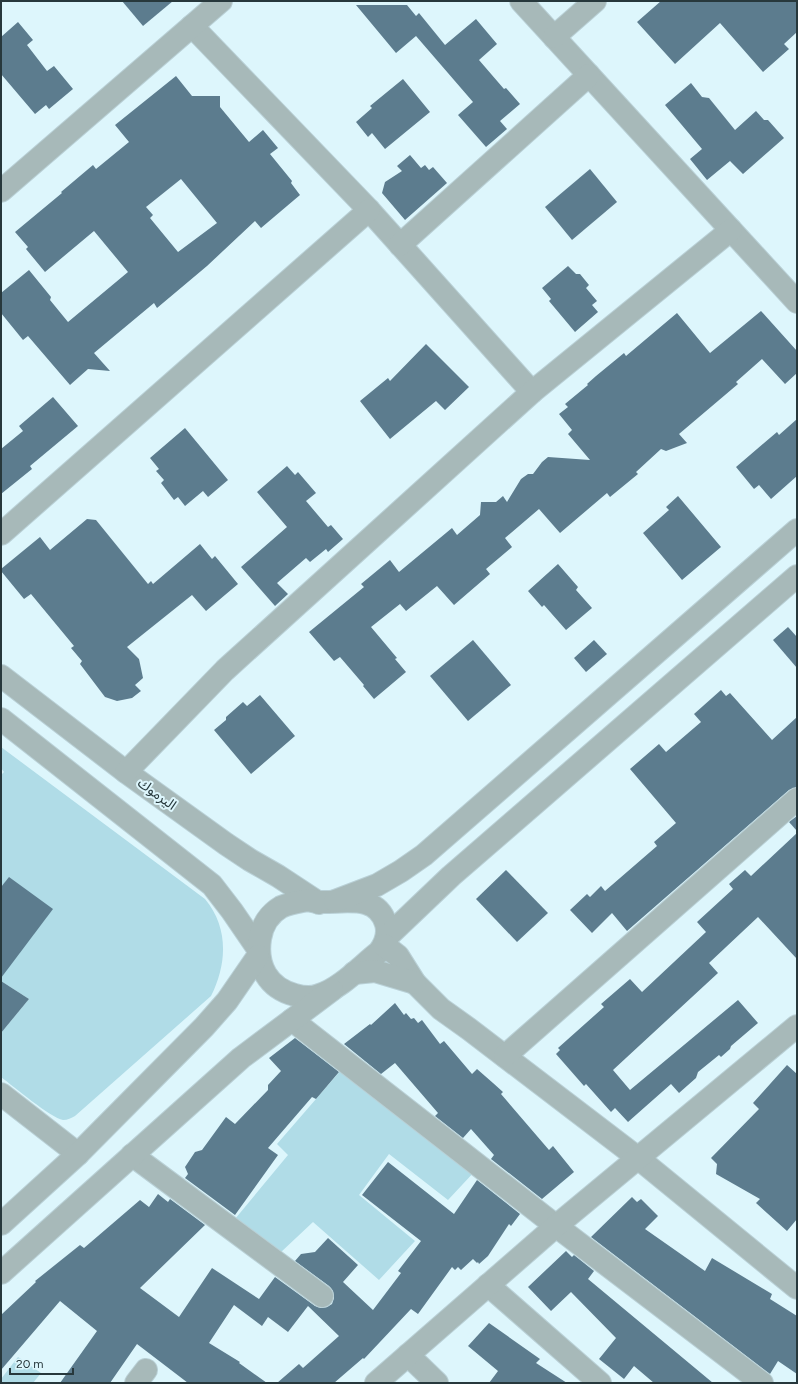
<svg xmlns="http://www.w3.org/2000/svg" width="798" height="1384" font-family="Figtree,'Noto Sans Arabic',sans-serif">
<rect width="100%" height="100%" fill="#ddf6fc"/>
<g fill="#b0dce7">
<path d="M 1,747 L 205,899 C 229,928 227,964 211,996 L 75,1116 C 71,1118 68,1120 63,1120 C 51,1118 13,1086 1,1077 L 1,1033 L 29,999 L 1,981 L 9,878 L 1,887 L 1,775 L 4,772 L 1,768 Z"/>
<path d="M 342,1069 L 476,1170 L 448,1200 L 389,1154 L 359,1195 L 415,1241 L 379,1280 L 313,1222 L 280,1253 L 235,1219 L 288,1155 L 277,1144 Z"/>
<path d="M 18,1357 L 41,1373 L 33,1383 L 1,1383 L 1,1379 Z"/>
</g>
<g fill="#5c7c8e" fill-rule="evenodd">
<path d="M 122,1 L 173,1 L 143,26 Z"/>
<path d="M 661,1 L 797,1 L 797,32 L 784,44 L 789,49 L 763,72 L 720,23 L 675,64 L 637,22 Z"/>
<path d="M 356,5 L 407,5 L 416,16 L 419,13 L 445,45 L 476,19 L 497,44 L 479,60 L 504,89 L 506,88 L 520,104 L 500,121 L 507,129 L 486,147 L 458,115 L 473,102 L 416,36 L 396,53 Z"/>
<path d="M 18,22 L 33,40 L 27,45 L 47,71 L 54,66 L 73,89 L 49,109 L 46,105 L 35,114 L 1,74 L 1,37 Z"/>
<path d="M 176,76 L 192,96 L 220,96 L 220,107 L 249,142 L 263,130 L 278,148 L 270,154 L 292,181 L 291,183 L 300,195 L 261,228 L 255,221 L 207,266 L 157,308 L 154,303 L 94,353 L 110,371 L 88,369 L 70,385 L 28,336 L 23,340 L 1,313 L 1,293 L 29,270 L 51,297 L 50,300 L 68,322 L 128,272 L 94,231 L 45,272 L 26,249 L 28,247 L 15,232 L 62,193 L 61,192 L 93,165 L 96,169 L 129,142 L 115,125 ZM 181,179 L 217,223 L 178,252 L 150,218 L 153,215 L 146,207 Z"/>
<path d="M 403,79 L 430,112 L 385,149 L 372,133 L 368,137 L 356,122 L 372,108 L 370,106 Z"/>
<path d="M 691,83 L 702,97 L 709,98 L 735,130 L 756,111 L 764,120 L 768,120 L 784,138 L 743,174 L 730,161 L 707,180 L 690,159 L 702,149 L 665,105 Z"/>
<path d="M 410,155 L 421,168 L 425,165 L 429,170 L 433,167 L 447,183 L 405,220 L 382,193 L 385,182 L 402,171 L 397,166 Z"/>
<path d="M 590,169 L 617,202 L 572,240 L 545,207 Z"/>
<path d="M 568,266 L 576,274 L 580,274 L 589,285 L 586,288 L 597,301 L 592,305 L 598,312 L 575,332 L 549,301 L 551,299 L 542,288 Z"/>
<path d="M 761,311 L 797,351 L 797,373 L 785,384 L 762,359 L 736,382 L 738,384 L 679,434 L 687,443 L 666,451 L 661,449 L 636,472 L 638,474 L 610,497 L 607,493 L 560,533 L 539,509 L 505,538 L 512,547 L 486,569 L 490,574 L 454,605 L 437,586 L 406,611 L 400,604 L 371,627 L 397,658 L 395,659 L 406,672 L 374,699 L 363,686 L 364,685 L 340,657 L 334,661 L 309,632 L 364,587 L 361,584 L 390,560 L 399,572 L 452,528 L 457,535 L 480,515 L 481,502 L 496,502 L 503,496 L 507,502 L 521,479 L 528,474 L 533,474 L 542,462 L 548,457 L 590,460 L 568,434 L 572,430 L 559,414 L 568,407 L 565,404 L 588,385 L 587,384 L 596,376 L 624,353 L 626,356 L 677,313 L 710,353 Z"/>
<path d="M 426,344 L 469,387 L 445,410 L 436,401 L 390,439 L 360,401 L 388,378 L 390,381 Z"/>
<path d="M 53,397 L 78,426 L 30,466 L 32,469 L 1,494 L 1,449 L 23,431 L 19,426 Z"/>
<path d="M 797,419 L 797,476 L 771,499 L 759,485 L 754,489 L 736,467 L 777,432 L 779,435 Z"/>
<path d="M 185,428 L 228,480 L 208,497 L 203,491 L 185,506 L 178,497 L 174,500 L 161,483 L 164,480 L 156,471 L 159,469 L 150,458 Z"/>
<path d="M 287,466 L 295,475 L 298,472 L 316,493 L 306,501 L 328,527 L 331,525 L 343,539 L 328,552 L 326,549 L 310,562 L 306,558 L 277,583 L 288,594 L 275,606 L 241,567 L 287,527 L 257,492 Z"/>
<path d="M 678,496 L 721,547 L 682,580 L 643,533 L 669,510 L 666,507 Z"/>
<path d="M 87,519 L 96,520 L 148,584 L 151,581 L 153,584 L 200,544 L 212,559 L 215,556 L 238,584 L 206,611 L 192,595 L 127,647 L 139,659 L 143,678 L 135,685 L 141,691 L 132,698 L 117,701 L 105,697 L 80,664 L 82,661 L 71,648 L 74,646 L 31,594 L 24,599 L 1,571 L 1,569 L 40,537 L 50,550 Z"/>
<path d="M 558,564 L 578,587 L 576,590 L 592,608 L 566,630 L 544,605 L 542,607 L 528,591 Z"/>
<path d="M 788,627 L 797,637 L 797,668 L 773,640 Z"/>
<path d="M 473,640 L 511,685 L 468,721 L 430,676 Z"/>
<path d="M 594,640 L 607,654 L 586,672 L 574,658 Z"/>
<path d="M 721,690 L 726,696 L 730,693 L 772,740 L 797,717 L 797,787 L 789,790 L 627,931 L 612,913 L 592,933 L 570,910 L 587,894 L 590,897 L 601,886 L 605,891 L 657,846 L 654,842 L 676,823 L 630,769 L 659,744 L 666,752 L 701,722 L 694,714 Z"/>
<path d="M 260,695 L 295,736 L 251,774 L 214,730 L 226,720 L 226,717 L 243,702 L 247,706 Z"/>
<path d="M 797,816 L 797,831 L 789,822 Z"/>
<path d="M 797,833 L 797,959 L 758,917 L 709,963 L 718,973 L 613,1070 L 630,1090 L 738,1000 L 758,1023 L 731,1046 L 730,1049 L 721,1057 L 719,1055 L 698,1072 L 696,1078 L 679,1093 L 671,1084 L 628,1122 L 615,1108 L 611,1112 L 586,1084 L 584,1086 L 556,1054 L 560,1050 L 558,1048 L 604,1007 L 601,1004 L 630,979 L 642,992 L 706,932 L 697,922 L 733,889 L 729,884 L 745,870 L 751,876 Z"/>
<path d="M 506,870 L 548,913 L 517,942 L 476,899 Z"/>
<path d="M 9,877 L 53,909 L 1,978 L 1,887 Z"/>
<path d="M 1,981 L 29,999 L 1,1033 Z"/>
<path d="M 395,1003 L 404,1015 L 406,1013 L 411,1019 L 414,1018 L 418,1023 L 422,1020 L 440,1044 L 444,1041 L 472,1074 L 477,1069 L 493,1083 L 503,1092 L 501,1094 L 549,1150 L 553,1146 L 574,1172 L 542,1199 L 491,1159 L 494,1155 L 471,1129 L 463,1138 L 435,1116 L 438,1113 L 395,1063 L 381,1074 L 344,1044 L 370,1024 L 371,1025 Z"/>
<path d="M 295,1038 L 339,1072 L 316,1099 L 312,1097 L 268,1148 L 278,1155 L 235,1215 L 185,1178 L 188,1174 L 185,1167 L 195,1152 L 202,1150 L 226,1117 L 235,1124 L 268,1090 L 268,1085 L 281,1071 L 269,1058 Z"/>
<path d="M 787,1065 L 797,1074 L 797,1219 L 787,1231 L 756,1203 L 760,1199 L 716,1174 L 717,1164 L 711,1158 L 759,1109 L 753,1103 Z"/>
<path d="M 388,1162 L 454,1214 L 477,1180 L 520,1214 L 511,1226 L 509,1224 L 488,1256 L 479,1264 L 478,1262 L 477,1263 L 473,1259 L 461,1270 L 458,1267 L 455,1270 L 452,1267 L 418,1314 L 411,1309 L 364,1359 L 363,1358 L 334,1383 L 277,1383 L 299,1364 L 303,1368 L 339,1336 L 308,1306 L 288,1332 L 268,1317 L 262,1326 L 234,1305 L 209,1343 L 240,1362 L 239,1363 L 267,1383 L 188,1383 L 137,1344 L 110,1383 L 60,1383 L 97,1331 L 60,1301 L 1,1370 L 1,1315 L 36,1282 L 35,1281 L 80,1245 L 84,1248 L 140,1200 L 149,1207 L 158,1194 L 168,1202 L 170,1199 L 205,1225 L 140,1288 L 179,1317 L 212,1268 L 259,1299 L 275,1277 L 315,1306 L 321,1308 L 327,1307 L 332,1304 L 334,1298 L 333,1291 L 329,1286 L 295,1261 L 301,1254 L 315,1252 L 328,1238 L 358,1265 L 343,1282 L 373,1310 L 401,1273 L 398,1271 L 421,1241 L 362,1195 Z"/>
<path d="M 632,1197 L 637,1202 L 641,1199 L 658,1216 L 645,1229 L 705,1271 L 712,1258 L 772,1294 L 770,1299 L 797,1316 L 797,1374 L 778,1361 L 770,1374 L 591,1237 Z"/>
<path d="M 566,1251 L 572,1257 L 574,1255 L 594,1271 L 588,1279 L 713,1383 L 654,1383 L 634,1366 L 624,1379 L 599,1359 L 616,1338 L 571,1292 L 551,1311 L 528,1287 Z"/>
<path d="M 489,1323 L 540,1359 L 536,1363 L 567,1383 L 489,1383 L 498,1371 L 468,1346 Z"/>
</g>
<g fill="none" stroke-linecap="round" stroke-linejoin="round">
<g stroke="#b9d0d6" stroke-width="24">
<g id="minor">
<path d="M 521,1 L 797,302"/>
<path d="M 192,26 L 369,210 L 532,392"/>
<path d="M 554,37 L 595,1"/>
<path d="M 1,191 L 221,1"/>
<path d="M 400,245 L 589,75"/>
<path d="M 1,534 L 369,210"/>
<path d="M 1,676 L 126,772 L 226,844 L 250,860 L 278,876 L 319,903"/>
<path d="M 1,719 L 212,885 L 232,911 L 258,949"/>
<path d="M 126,772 L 225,670 L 532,392 L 731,230"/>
<path d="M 308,900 C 312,901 316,902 320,902 C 344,903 377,893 386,924 C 389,935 385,944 379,952 C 361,966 340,989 319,995 C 312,998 302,997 295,995 C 268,988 256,966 260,939 C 262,926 269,914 281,907 C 290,903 298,902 308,900 Z"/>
<path d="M 335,901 L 377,885 L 401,871 L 424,855 L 797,530"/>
<path d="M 387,937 L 451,876 L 797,576"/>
<path d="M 384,945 L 398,956 L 415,983 L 441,1009 L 469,1029 L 638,1158 L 797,1288"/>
<path d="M 354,973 L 375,971 L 415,983"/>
<path d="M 292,1020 L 556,1226 L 762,1383"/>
<path d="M 505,1056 L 797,799"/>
<path d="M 1,1094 L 78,1154"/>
<path d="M 132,1155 L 322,1296"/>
<path d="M 1,1224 L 78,1154 L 204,1027 L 227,1001 L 258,956"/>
<path d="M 1,1273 L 241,1058 L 332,990"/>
<path d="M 488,1285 L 600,1383"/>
<path d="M 408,1355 L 437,1383"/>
<path d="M 136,1383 L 146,1370"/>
<path d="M 376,1383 L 556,1226 L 797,1026"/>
</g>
</g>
<use href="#minor" stroke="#a7b9b9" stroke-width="22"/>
</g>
<g text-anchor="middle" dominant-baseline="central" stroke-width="4" stroke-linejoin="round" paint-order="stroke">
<g font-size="14" fill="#27383c" stroke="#ddf6fc">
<text transform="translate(157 794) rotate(36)">اليرموك</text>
</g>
</g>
<rect width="798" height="1384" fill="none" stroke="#27383c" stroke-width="4"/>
<path d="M10 1368v6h63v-6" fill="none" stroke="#27383c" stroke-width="2"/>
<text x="16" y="1368" font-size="12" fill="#27383c" stroke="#ddf6fc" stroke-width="3" paint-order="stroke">20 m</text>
</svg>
